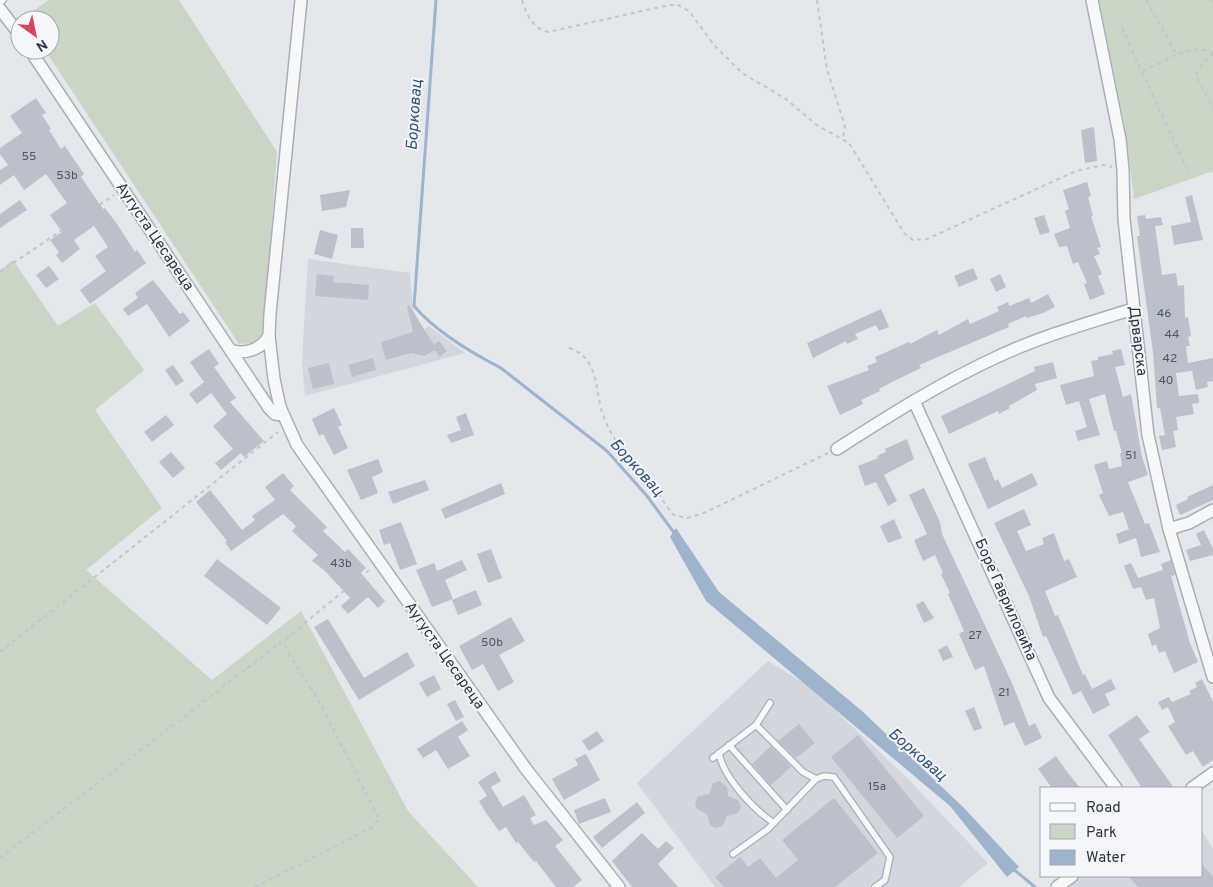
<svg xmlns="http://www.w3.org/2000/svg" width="1213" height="887" font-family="Overpass,sans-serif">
<rect width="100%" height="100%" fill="#e4e7ec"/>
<g fill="#d2d6de">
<path d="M 308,259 L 410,273 L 413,310 L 424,330 L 429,326 L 465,353 L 305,396 L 302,362 Z"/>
<path d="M 768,661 L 812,688 L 910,781 L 988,863 L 959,887 L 715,887 L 637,783 Z"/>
<path d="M 1202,831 L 1213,849 L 1213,887 L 1053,887 L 1064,876 L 1202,876 Z"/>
</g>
<g fill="#c9d6c5">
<path d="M 49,0 L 179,0 L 277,152 L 264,332 L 253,343 L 239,344 L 45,50 L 50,50 L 50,20 L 25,20 L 23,18 Z"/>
<path d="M 1099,0 L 1213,0 L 1213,171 L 1134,199 L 1125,126 Z"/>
<path d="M 13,260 L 58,326 L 95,303 L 144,370 L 95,410 L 162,508 L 86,570 L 212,680 L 301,611 L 408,811 L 478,887 L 0,887 L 0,270 Z"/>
</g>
<path fill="#9fb4cc" d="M 676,528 L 719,592 L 862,711 L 964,808 L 1019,867 L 1007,877 L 950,806 L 706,601 L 670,537 Z"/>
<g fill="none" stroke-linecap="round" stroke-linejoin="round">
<g stroke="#9fb4cc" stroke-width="3">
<path d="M 436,0 L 414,306 C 436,332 470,352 501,368 L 607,451 L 647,496 L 675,534"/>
<path d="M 1012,868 L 1035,887"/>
</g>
</g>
<g fill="#bbc0ca">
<path d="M 36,98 L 46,113 L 42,115 L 51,129 L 49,130 L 61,149 L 65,146 L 75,161 L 84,174 L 81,177 L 103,209 L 105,208 L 117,224 L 135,252 L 137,250 L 146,263 L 90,304 L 80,290 L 106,271 L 95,256 L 108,247 L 94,226 L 74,240 L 80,249 L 62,263 L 56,255 L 59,252 L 50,240 L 62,232 L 50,215 L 67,203 L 46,174 L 24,190 L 14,175 L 0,185 L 0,170 L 8,165 L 0,154 L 0,148 L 22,133 L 10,116 Z"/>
<path d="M 1094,127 L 1097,161 L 1085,163 L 1081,130 Z"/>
<path d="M 1087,182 L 1091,196 L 1088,197 L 1093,216 L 1091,216 L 1101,247 L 1097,248 L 1100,254 L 1094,256 L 1102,274 L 1098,276 L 1105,294 L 1090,300 L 1084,284 L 1087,283 L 1078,262 L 1073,264 L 1067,246 L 1059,247 L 1054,234 L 1070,228 L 1065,211 L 1069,209 L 1063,190 Z"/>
<path d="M 350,190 L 346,207 L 322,211 L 320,195 Z"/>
<path d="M 1192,195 L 1203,240 L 1174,245 L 1171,226 L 1191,222 L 1185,197 Z"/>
<path d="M 20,200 L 27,210 L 0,228 L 0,214 Z"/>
<path d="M 1044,215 L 1050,232 L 1040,235 L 1034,218 Z"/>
<path d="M 1145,215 L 1146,219 L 1161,217 L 1163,225 L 1155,226 L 1162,275 L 1176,273 L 1178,286 L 1184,285 L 1185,318 L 1188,317 L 1191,336 L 1188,337 L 1190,346 L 1186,346 L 1188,363 L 1213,358 L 1213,381 L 1207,382 L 1208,387 L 1196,390 L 1192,371 L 1176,373 L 1179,396 L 1198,394 L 1199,403 L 1192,404 L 1194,414 L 1176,417 L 1178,430 L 1173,431 L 1176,447 L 1162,450 L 1159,436 L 1165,435 L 1160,408 L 1157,408 L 1153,352 L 1137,236 L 1140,236 L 1137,216 Z"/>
<path d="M 351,228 L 363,228 L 364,248 L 351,248 Z"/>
<path d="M 320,230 L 338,235 L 332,259 L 314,254 Z"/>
<path d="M 49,266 L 59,279 L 46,288 L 36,275 Z"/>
<path d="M 973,268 L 978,279 L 959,287 L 954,276 Z"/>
<path d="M 317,274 L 334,276 L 333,282 L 369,285 L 368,300 L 315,296 Z"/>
<path d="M 1000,274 L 1006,287 L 996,292 L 990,279 Z"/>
<path d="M 153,280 L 180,314 L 183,312 L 190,321 L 169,337 L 147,304 L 128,316 L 123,309 L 138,298 L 135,293 Z"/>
<path d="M 1048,294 L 1055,307 L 1043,313 L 1027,318 L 1026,316 L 1008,324 L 1009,327 L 919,365 L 921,368 L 890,383 L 879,389 L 880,391 L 861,400 L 863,404 L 840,415 L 827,386 L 869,370 L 867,366 L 877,362 L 875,357 L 909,342 L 910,344 L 937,330 L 939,335 L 968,319 L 970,324 L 999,311 L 997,307 L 1008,302 L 1009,306 L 1029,298 L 1031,303 Z"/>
<path d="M 409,305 L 434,345 L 439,341 L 447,351 L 440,357 L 435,350 L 424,356 L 411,353 L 386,360 L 381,342 L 413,332 L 407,306 Z"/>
<path d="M 881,309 L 889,327 L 879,331 L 876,325 L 855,334 L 858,339 L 847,344 L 846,341 L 813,358 L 807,343 Z"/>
<path d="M 209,349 L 219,364 L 214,367 L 236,398 L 230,402 L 264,441 L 244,457 L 241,453 L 221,470 L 215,463 L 233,449 L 213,426 L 227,414 L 211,393 L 197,404 L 189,394 L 204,382 L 190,362 Z"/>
<path d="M 1121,349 L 1125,365 L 1115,367 L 1123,397 L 1131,394 L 1142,457 L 1148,475 L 1128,482 L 1145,524 L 1149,523 L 1160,552 L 1141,557 L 1136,538 L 1119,544 L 1116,534 L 1129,529 L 1123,512 L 1109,516 L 1099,495 L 1103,493 L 1094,465 L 1107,461 L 1109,469 L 1122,466 L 1120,453 L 1122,453 L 1116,431 L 1114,431 L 1105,394 L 1089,399 L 1100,435 L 1078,441 L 1075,431 L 1087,427 L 1079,401 L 1066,405 L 1060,385 L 1094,376 L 1091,361 L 1098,360 L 1098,357 L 1113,354 L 1112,351 Z"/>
<path d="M 373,358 L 376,370 L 352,377 L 348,365 Z"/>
<path d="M 1053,362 L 1057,378 L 1035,384 L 1037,390 L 1009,406 L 1010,408 L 999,414 L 998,411 L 949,434 L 941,416 L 1035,371 L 1034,367 Z"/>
<path d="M 329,363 L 334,384 L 313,389 L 308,368 Z"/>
<path d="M 173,365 L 184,381 L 176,386 L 165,370 Z"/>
<path d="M 334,408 L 342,425 L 338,427 L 348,448 L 334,455 L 323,434 L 319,436 L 312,419 Z"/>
<path d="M 466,413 L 474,435 L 451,443 L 447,435 L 461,430 L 456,417 Z"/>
<path d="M 166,415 L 174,425 L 152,442 L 144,432 Z"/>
<path d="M 907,439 L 914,459 L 884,475 L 897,501 L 888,506 L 876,482 L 865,486 L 858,466 L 878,458 L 877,456 L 886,452 L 885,449 Z"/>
<path d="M 171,452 L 185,468 L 173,478 L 159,462 Z"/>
<path d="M 985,457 L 995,481 L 998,479 L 1002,488 L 1032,473 L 1038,485 L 988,509 L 968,464 Z"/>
<path d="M 378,459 L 383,472 L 372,477 L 378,493 L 361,500 L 347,470 Z"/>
<path d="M 283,473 L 294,486 L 290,490 L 327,527 L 323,531 L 345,552 L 348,549 L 366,568 L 361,573 L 385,601 L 378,608 L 368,597 L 348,614 L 341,606 L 350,598 L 324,570 L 312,561 L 318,555 L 292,531 L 296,526 L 283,514 L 231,551 L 225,542 L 227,541 L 196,502 L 210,490 L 242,530 L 255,520 L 252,516 L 275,500 L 265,487 Z"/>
<path d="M 425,480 L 429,490 L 393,504 L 388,492 Z"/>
<path d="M 501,483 L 505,494 L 445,519 L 441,509 Z"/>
<path d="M 1213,485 L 1213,500 L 1180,515 L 1176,505 L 1188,499 L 1187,497 Z"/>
<path d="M 924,488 L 940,522 L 942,534 L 1012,683 L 1029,726 L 1035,723 L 1042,738 L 1025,746 L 1014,722 L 1004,726 L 984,666 L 975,670 L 959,634 L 964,631 L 948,594 L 950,593 L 941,574 L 943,573 L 935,555 L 923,561 L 914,540 L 927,534 L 909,495 Z"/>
<path d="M 1024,509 L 1031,525 L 1017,531 L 1026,551 L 1044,544 L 1042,538 L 1054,533 L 1064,561 L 1069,559 L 1077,577 L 1045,591 L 1055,616 L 1058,615 L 1083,675 L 1085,674 L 1092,689 L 1111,679 L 1116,689 L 1105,694 L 1110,705 L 1093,714 L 1081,691 L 1073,695 L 1046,636 L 1043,637 L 1029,596 L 994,523 Z"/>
<path d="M 894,519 L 902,538 L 888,543 L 880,526 Z"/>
<path d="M 401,522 L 417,564 L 400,570 L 390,543 L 384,545 L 379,530 Z"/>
<path d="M 1204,530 L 1213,549 L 1213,555 L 1190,561 L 1186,550 L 1201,545 L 1196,534 Z"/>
<path d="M 491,549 L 502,578 L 488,583 L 477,554 Z"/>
<path d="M 217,559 L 281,608 L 267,625 L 204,576 Z"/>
<path d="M 462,560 L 467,570 L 445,580 L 453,599 L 432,607 L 416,570 L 434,563 L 437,571 Z"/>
<path d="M 1171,560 L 1175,575 L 1171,576 L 1190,643 L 1198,662 L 1174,673 L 1165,651 L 1159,653 L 1156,644 L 1152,646 L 1148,634 L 1160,628 L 1154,598 L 1146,600 L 1141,587 L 1133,589 L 1124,566 L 1131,563 L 1138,578 L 1163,570 L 1161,564 Z"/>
<path d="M 476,590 L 482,605 L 458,615 L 452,600 Z"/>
<path d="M 923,601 L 934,618 L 924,623 L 916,605 Z"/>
<path d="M 511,617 L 525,641 L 499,655 L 514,682 L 498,691 L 483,664 L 472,670 L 459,646 Z"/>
<path d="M 328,619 L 364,678 L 407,652 L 415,666 L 359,700 L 314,627 Z"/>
<path d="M 947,645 L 953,657 L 943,661 L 938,650 Z"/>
<path d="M 434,675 L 441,689 L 427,697 L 419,683 Z"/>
<path d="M 1202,679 L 1213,702 L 1213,760 L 1203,767 L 1193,751 L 1186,755 L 1168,726 L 1175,722 L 1168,707 L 1162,710 L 1158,702 L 1169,697 L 1172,702 L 1191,694 L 1189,691 L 1197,687 L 1195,683 Z"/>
<path d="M 455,700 L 464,717 L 456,721 L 447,704 Z"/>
<path d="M 974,707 L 982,728 L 974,731 L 965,711 Z"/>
<path d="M 1137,715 L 1150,732 L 1139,739 L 1174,788 L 1142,788 L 1108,735 Z"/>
<path d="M 462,721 L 468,730 L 458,737 L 470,756 L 448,769 L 436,750 L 423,758 L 417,749 Z"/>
<path d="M 799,724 L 815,743 L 796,758 L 778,741 Z"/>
<path d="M 597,731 L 604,741 L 589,751 L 582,741 Z"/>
<path d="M 858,735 L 924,816 L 897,838 L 831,757 Z"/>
<path d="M 771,746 L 791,767 L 771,785 L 752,764 Z"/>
<path d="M 586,754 L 600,780 L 564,800 L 552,779 L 578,765 L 575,759 Z"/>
<path d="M 1056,756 L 1065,769 L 1080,788 L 1052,788 L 1038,769 Z"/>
<path d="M 495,771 L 501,781 L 491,787 L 503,807 L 524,795 L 536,815 L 530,818 L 534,825 L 546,820 L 563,840 L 555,846 L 582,880 L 573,887 L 556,887 L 536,861 L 534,862 L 518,842 L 516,843 L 506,827 L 499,831 L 486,813 L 479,801 L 487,796 L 478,782 Z"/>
<path d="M 719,781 L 727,787 L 728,796 L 738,800 L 741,807 L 738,813 L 727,816 L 723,826 L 716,828 L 710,825 L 707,814 L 697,809 L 695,803 L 698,796 L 709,794 L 713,783 Z"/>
<path d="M 605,798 L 611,812 L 579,824 L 574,810 Z"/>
<path d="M 834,798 L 878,853 L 835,887 L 724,887 L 715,877 L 740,857 L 748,867 L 760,858 L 776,878 L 798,860 L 782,840 Z"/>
<path d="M 637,802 L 645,813 L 602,848 L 593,837 Z"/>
<path d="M 642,833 L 658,849 L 666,841 L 674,848 L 658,864 L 678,887 L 632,887 L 612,861 Z"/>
<path d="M 1202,864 L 1213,877 L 1213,887 L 1138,887 L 1128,876 L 1202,876 Z"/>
</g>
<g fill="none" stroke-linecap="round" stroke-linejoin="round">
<g stroke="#a9aeb7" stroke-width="8">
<g id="service">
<path d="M 0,3 L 3,0"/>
<path d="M 756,725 L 803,772 L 816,779"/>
<path d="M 729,745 L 787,810"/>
<path d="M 719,753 C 723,777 754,810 774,823"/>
<path d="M 713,758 L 756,725 L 770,703"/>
<path d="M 733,854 L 768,829 L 816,779 L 824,776 L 834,777 L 890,857 L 885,880 L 875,887"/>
</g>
</g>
<g stroke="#a9aeb7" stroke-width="14">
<g id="minor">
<path d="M 301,0 L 270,314 L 269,336 L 274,379 L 280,407 L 297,445 L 526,769 L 619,887"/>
<path d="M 1092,0 L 1120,139 L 1123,170 L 1124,219 L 1148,435 L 1169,529 L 1213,677"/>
<path d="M 0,9 L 20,35"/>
<path d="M 30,50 L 269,408 L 275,414 L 283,415"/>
<path d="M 231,351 C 247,354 261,349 269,336"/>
<path d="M 914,401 L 1049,698 L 1116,788"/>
<path d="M 837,449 C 890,415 942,382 999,356 C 1042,336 1088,323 1133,309"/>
<path d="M 1169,529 L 1189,523 L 1213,510"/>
<path d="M 1192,788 L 1213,773"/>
<path d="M 1057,887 L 1072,876"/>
</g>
</g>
<g stroke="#c2c5cb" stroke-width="2" stroke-dasharray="4 4" stroke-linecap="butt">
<path d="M 522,0 C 527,15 532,28 548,32 L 669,5 L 678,5 L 689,11 L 714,45 L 742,73 L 786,99 L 818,126 L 849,143 L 904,233 L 913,240 L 927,239 L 1076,171 L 1103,165 L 1112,167"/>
<path d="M 817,0 L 827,70 L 845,126 L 843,138"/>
<path d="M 1146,0 L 1177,55"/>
<path d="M 1212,0 L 1213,3"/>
<path d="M 1122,28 L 1189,174"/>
<path d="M 1213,53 L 1197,71 L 1196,76 L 1213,108"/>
<path d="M 1143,71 C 1162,63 1193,41 1213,53"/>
<path d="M 0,272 L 114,195"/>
<path d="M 569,348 C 598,357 595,388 602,412 C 612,443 632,460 652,484 C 660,494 665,506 674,515 L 687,518 L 704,513 L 828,453"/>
<path d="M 0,652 L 278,432"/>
<path d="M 0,858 L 284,640 L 368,571 L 372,570"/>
<path d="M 255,887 L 373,827 L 379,819 L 320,703 L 287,651 L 284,640"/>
</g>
<use href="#service" stroke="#f7f8fa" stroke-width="5.5"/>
<use href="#minor" stroke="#f7f8fa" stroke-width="11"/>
</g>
<g text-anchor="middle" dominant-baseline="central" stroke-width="4" stroke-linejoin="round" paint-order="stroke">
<g font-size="12" fill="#4f5766">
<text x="29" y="157">55</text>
<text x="67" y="176">53b</text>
<text x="1164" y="314">46</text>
<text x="1172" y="335">44</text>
<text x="1170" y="359">42</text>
<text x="1166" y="381">40</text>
<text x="1131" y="456">51</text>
<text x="341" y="564">43b</text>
<text x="975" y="636">27</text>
<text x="492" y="643">50b</text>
<text x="1004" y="693">21</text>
<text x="877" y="787">15a</text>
</g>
<g font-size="15" fill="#2b3445" stroke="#f4f6f9">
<text transform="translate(154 237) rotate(56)">Аугуста Цесареца</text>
<text transform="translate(1137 341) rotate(83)">Дрварска</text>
<text transform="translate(1005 600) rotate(66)">Боре Гавриловића</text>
<text transform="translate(444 656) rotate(55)">Аугуста Цесареца</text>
</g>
<g font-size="16" font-style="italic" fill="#34527a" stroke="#f4f6f9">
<text transform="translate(415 115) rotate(-86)">Борковац</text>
<text transform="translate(636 468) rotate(48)">Борковац</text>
<text transform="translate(917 755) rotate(41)">Борковац</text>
</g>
</g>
<rect x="1040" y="787" width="162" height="90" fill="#f4f6f9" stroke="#a4a8b1"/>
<rect x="1050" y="803" width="25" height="8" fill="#f7f8fa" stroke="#a4a8b1"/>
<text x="1086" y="812" font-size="15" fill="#2b3445">Road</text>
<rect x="1050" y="824" width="25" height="15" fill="#c9d6c5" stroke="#a4a8b1"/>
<text x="1086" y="837" font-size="15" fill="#2b3445">Park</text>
<rect x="1050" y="850" width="25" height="15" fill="#9fb4cc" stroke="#a4a8b1"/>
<text x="1086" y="862" font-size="15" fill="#2b3445">Water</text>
<g transform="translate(35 35) rotate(147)"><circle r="24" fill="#f4f6f9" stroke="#a4a8b1"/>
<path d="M0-4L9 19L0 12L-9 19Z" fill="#d1495b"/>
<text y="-8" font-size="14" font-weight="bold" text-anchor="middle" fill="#2b3445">N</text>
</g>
</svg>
